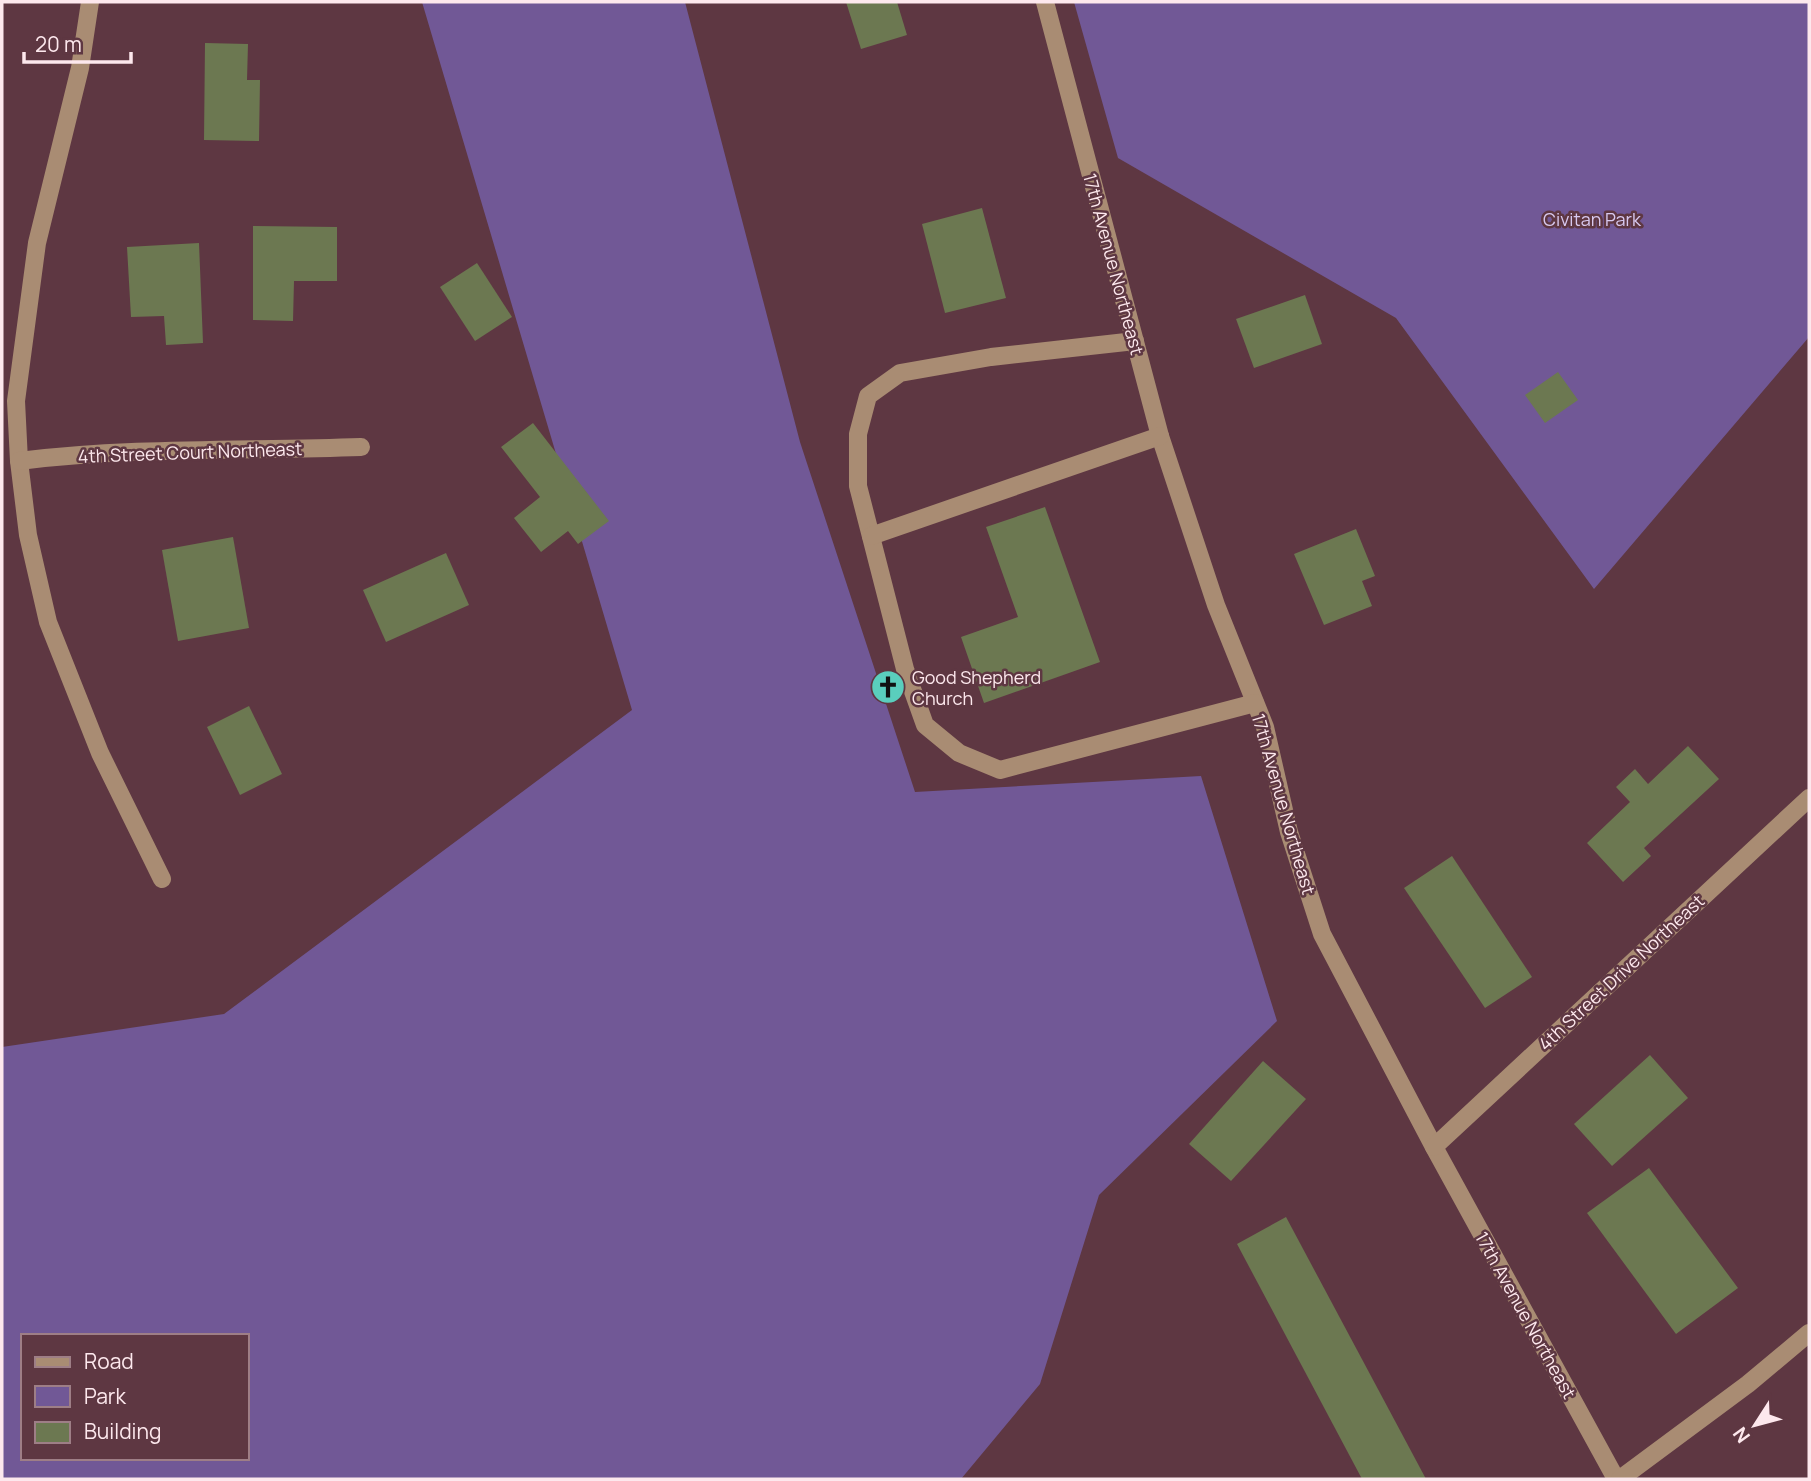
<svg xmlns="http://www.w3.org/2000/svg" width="1811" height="1481" font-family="Manrope,sans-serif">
<rect width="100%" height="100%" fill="#5e3742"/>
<g fill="#715896" fill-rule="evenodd">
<path d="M 422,2 L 685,2 L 800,442 L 915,792 L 1201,776 L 1277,1021 L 1099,1195 L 1040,1384 L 961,1479 L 2,1479 L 2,1047 L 224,1014 L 632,710 ZM 23,1336 L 247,1336 L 247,1458 L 23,1458 Z"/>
<path d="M 1074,2 L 1809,2 L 1809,337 L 1594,589 L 1396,318 L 1118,158 Z"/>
</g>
<g fill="#6c7851">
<path d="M 846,2 L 897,2 L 907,35 L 861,49 Z"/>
<path d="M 205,43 L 248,44 L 247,80 L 260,80 L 259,141 L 204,140 Z"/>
<path d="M 982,208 L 1006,298 L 945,313 L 922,224 Z"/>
<path d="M 253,226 L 337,227 L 337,281 L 294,281 L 293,321 L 253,320 Z"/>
<path d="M 199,243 L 203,343 L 166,345 L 164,316 L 131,317 L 127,247 Z"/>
<path d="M 477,263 L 512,317 L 475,341 L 440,287 Z"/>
<path d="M 1305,295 L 1322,344 L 1254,368 L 1236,319 Z"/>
<path d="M 1558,372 L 1578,400 L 1545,423 L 1525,395 Z"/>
<path d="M 533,423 L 609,521 L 578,544 L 568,531 L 541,552 L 514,518 L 540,497 L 501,447 Z"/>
<path d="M 1045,507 L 1100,662 L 984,703 L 961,637 L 1018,617 L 986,527 Z"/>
<path d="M 1356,529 L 1375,576 L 1362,581 L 1372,606 L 1324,625 L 1294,554 Z"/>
<path d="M 233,537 L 249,628 L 178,641 L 162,550 Z"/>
<path d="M 446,553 L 469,605 L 386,642 L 363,590 Z"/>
<path d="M 249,706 L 282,774 L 240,795 L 207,727 Z"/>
<path d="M 1688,746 L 1719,779 L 1644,848 L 1651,856 L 1623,882 L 1587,843 L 1630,802 L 1616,787 L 1635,769 L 1648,784 Z"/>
<path d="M 1452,856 L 1532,977 L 1485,1008 L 1404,888 Z"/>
<path d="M 1650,1055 L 1688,1098 L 1612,1166 L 1574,1124 Z"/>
<path d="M 1263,1061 L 1306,1099 L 1231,1181 L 1189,1144 Z"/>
<path d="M 1649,1168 L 1738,1288 L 1676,1334 L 1587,1213 Z"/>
<path d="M 1286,1217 L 1426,1479 L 1362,1479 L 1237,1244 Z"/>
</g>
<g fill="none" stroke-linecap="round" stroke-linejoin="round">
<g stroke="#a98c73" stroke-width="18">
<path d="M 90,2 L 80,68 L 37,243 L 16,401 L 19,461 L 28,535 L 48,622 L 100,753 L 162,879"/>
<path d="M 1045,2 L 1160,436 L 1216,605 L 1265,727 L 1289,832 L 1322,934 L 1434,1147 L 1616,1479"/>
<path d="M 1135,341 L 991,357 L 900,373 L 868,396 L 858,434 L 858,486 L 905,669 L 925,725 L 959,753 L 1000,770 L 1255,703"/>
<path d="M 19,461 C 132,447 247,451 361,447"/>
<path d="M 871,536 L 1160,436"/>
<path d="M 1434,1147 L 1809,798"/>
<path d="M 1620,1479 L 1748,1384 L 1809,1333"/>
</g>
</g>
<defs>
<g id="church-disc" transform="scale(1.75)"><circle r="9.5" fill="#5acebd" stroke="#5e3742"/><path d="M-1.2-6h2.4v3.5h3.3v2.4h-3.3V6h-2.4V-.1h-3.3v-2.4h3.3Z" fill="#111"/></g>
</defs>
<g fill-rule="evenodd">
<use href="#church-disc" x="888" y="687"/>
</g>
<g text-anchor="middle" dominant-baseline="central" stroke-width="5" stroke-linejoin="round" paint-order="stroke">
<g font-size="18" fill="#d8c9f0" stroke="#5e3742">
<text x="1592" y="219">Civitan Park</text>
</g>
<g font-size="18" fill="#fde8ed" stroke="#5e3742">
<text transform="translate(1114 264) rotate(75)">17th Avenue Northeast</text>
<text transform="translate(190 452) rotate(-2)">4th Street Court Northeast</text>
<text transform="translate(1284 804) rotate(74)">17th Avenue Northeast</text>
<text transform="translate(1621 972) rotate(-43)">4th Street Drive Northeast</text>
<text transform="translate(1526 1315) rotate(61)">17th Avenue Northeast</text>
</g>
<g font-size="18" fill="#fde8ed" stroke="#5e3742" text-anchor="start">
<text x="912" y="677">Good Shepherd<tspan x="912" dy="21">Church</tspan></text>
</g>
</g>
<rect width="1811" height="1481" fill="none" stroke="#fde8ed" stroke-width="7"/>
<rect x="21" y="1334" width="228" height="126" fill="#5e3742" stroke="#9e7e86" stroke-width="2"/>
<rect x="35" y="1357" width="35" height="10" fill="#a98c73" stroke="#9e7e86" stroke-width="2"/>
<text x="84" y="1369" font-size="21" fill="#fde8ed">Road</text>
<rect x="35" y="1386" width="35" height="21" fill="#715896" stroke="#9e7e86" stroke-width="2"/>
<text x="84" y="1404" font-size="21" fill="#fde8ed">Park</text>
<rect x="35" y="1422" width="35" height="21" fill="#6c7851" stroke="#9e7e86" stroke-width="2"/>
<text x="84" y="1439" font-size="21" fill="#fde8ed">Building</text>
<g transform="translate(1755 1425) rotate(234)" stroke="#5e3742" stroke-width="5" paint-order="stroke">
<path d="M0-5L12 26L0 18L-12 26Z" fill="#fde8ed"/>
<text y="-10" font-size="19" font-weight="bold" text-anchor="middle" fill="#fde8ed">N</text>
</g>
<path d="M24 52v10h107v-10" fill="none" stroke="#fde8ed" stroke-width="3.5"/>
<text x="35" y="52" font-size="21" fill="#fde8ed" stroke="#5e3742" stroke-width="5" paint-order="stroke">20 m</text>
</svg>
